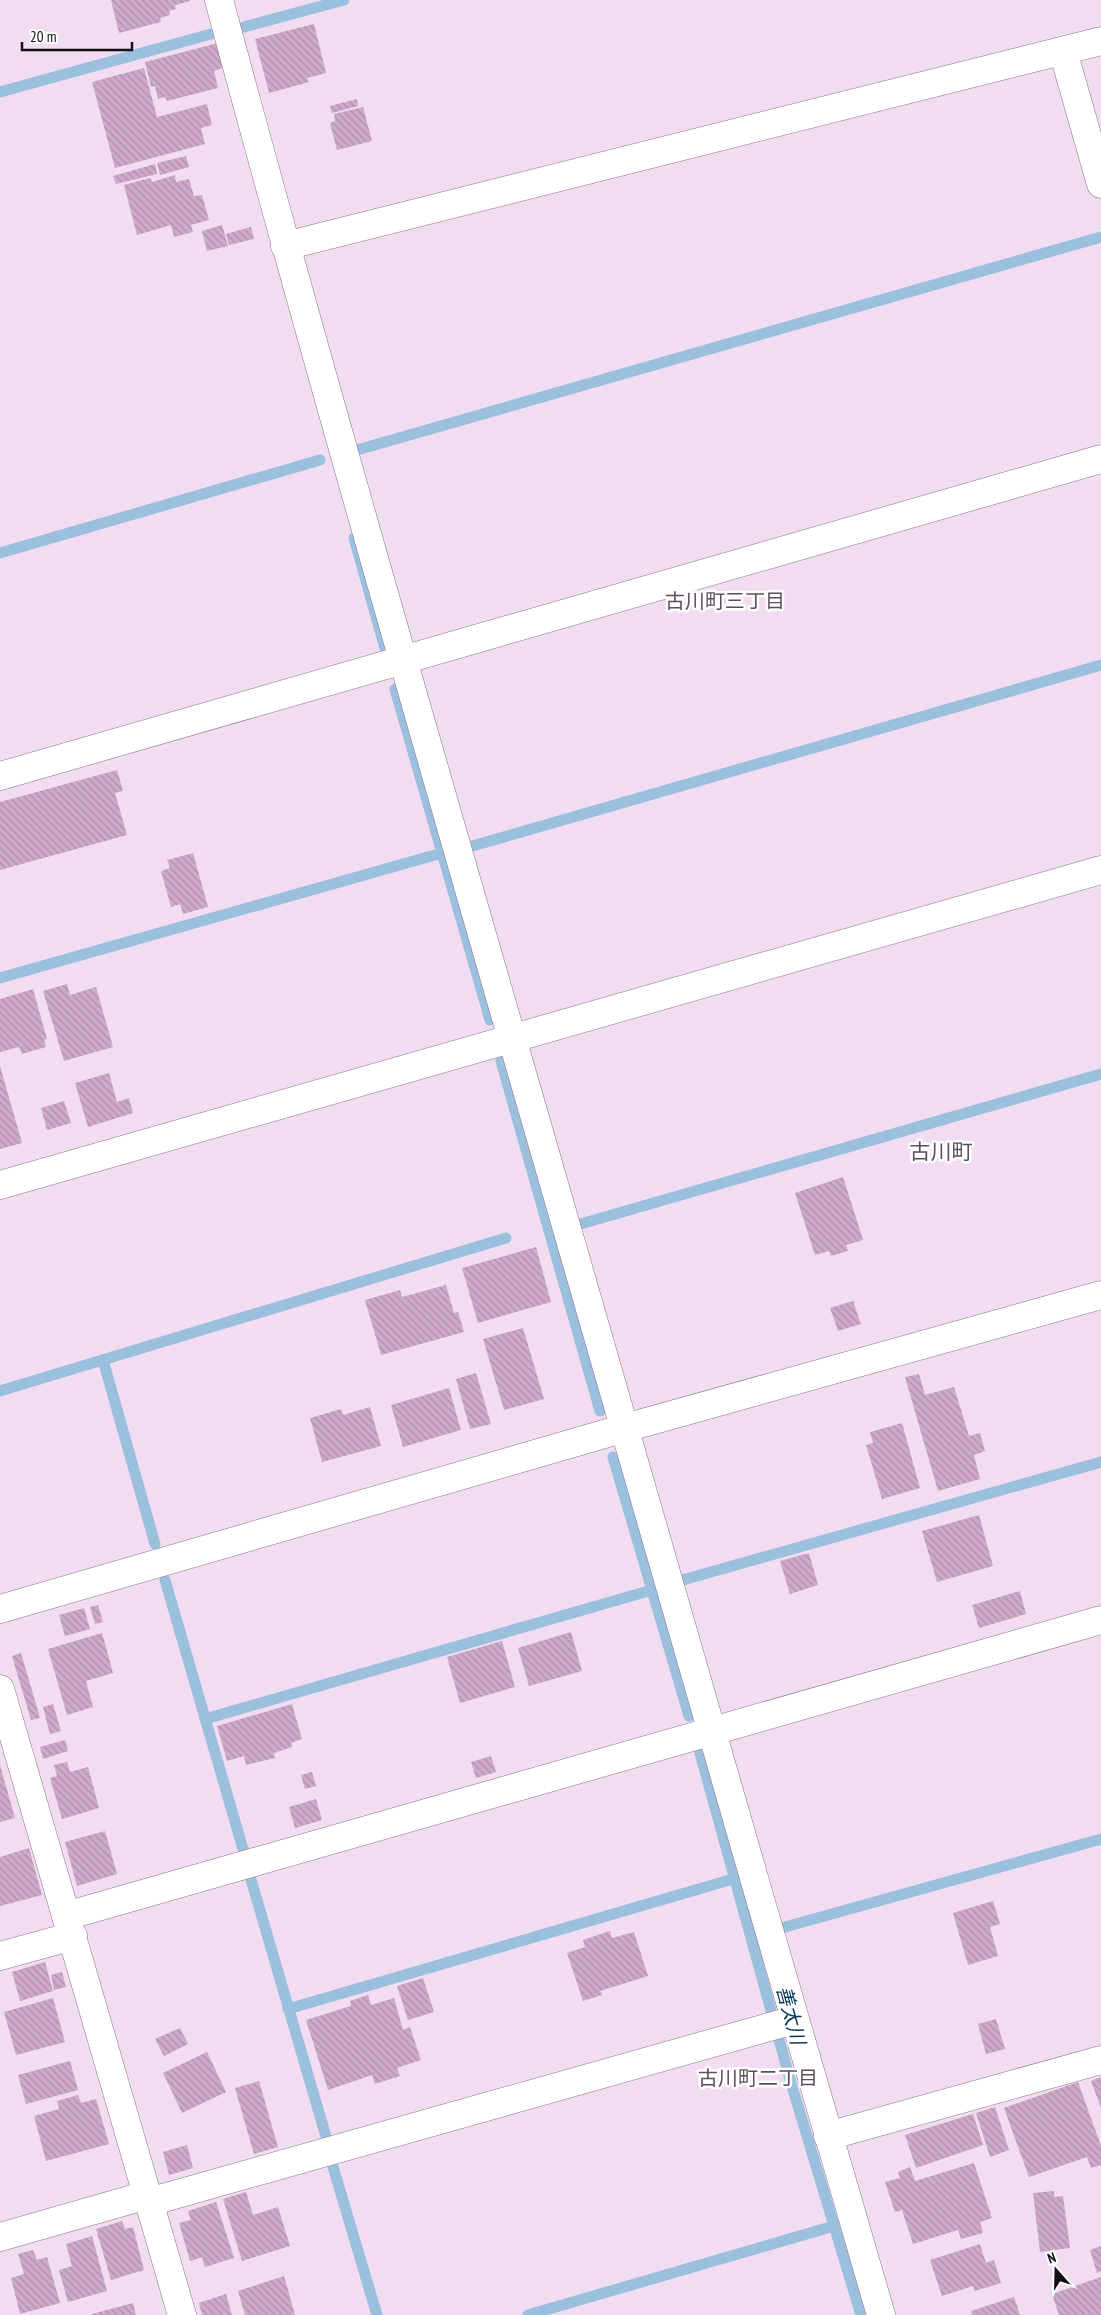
<svg xmlns="http://www.w3.org/2000/svg" width="1101" height="2315" font-family="'PT Sans Narrow','Noto Sans JP',sans-serif">
<defs>
<pattern id="building-back-hatch" width="6" height="6" patternUnits="userSpaceOnUse" patternTransform="scale(1.25)"><rect width="6" height="6" fill="#cea9c8"/><path d="M-1 5l2 2M0 0l6 6M5-1l2 2" fill="none" stroke="#b090ab"/></pattern>
</defs>
<rect width="100%" height="100%" fill="#f1dcf2"/>
<g fill="none" stroke-linecap="round" stroke-linejoin="round">
<g stroke="#9ac0de" stroke-width="11">
<path d="M 244,27 L 344,0"/>
<path d="M 0,92 L 211,34"/>
<path d="M 357,450 L 1101,237"/>
<path d="M 354,538 L 386,652"/>
<path d="M 0,553 L 320,460"/>
<path d="M 395,689 L 490,1020"/>
<path d="M 469,847 L 1101,665"/>
<path d="M 0,978 L 442,853"/>
<path d="M 501,1061 L 600,1411"/>
<path d="M 577,1225 L 1101,1074"/>
<path d="M 103,1360 L 155,1544"/>
<path d="M 0,1391 L 506,1238"/>
<path d="M 613,1457 L 689,1716"/>
<path d="M 165,1580 L 243,1849"/>
<path d="M 679,1581 L 1101,1462"/>
<path d="M 205,1719 L 652,1590"/>
<path d="M 700,1753 L 791,2083 L 861,2315"/>
<path d="M 250,1876 L 327,2140"/>
<path d="M 785,1927 L 1101,1839"/>
<path d="M 288,2009 L 733,1879"/>
<path d="M 331,2160 L 377,2315"/>
<path d="M 528,2315 L 834,2226"/>
</g>
</g>
<g fill="url(#building-back-hatch)">
<path d="M 111,0 L 190,0 L 190,1 L 175,5 L 176,9 L 169,11 L 170,15 L 160,18 L 161,22 L 119,33 Z"/>
<path d="M 314,24 L 326,73 L 307,78 L 309,82 L 269,93 L 255,39 Z"/>
<path d="M 218,43 L 225,67 L 214,71 L 218,88 L 167,101 L 165,97 L 158,99 L 155,86 L 151,87 L 145,62 Z"/>
<path d="M 144,68 L 157,117 L 207,104 L 212,125 L 201,128 L 205,144 L 115,168 L 92,82 Z"/>
<path d="M 357,99 L 358,106 L 332,113 L 330,106 Z"/>
<path d="M 363,107 L 372,141 L 337,150 L 330,123 L 335,121 L 334,114 Z"/>
<path d="M 186,156 L 189,167 L 160,175 L 157,163 Z"/>
<path d="M 155,164 L 157,174 L 116,184 L 113,176 Z"/>
<path d="M 175,175 L 176,182 L 189,179 L 194,196 L 202,195 L 209,220 L 191,225 L 193,232 L 174,237 L 171,225 L 137,235 L 124,185 L 150,178 L 152,182 Z"/>
<path d="M 222,225 L 228,246 L 207,251 L 202,231 Z"/>
<path d="M 251,227 L 254,239 L 229,245 L 226,234 Z"/>
<path d="M 117,770 L 123,791 L 115,793 L 127,835 L 0,870 L 0,802 Z"/>
<path d="M 193,853 L 208,907 L 183,914 L 180,904 L 171,907 L 161,871 L 170,868 L 167,860 Z"/>
<path d="M 67,984 L 70,995 L 96,987 L 113,1047 L 64,1061 L 43,991 Z"/>
<path d="M 33,989 L 47,1039 L 44,1040 L 46,1047 L 22,1054 L 19,1047 L 0,1052 L 0,999 Z"/>
<path d="M 0,1066 L 22,1143 L 0,1149 Z"/>
<path d="M 109,1073 L 117,1102 L 129,1098 L 133,1113 L 88,1127 L 75,1083 Z"/>
<path d="M 64,1101 L 71,1123 L 47,1130 L 41,1108 Z"/>
<path d="M 843,1177 L 863,1240 L 846,1245 L 848,1251 L 831,1256 L 829,1251 L 815,1255 L 795,1193 Z"/>
<path d="M 536,1247 L 551,1302 L 478,1323 L 462,1268 Z"/>
<path d="M 446,1285 L 454,1313 L 458,1312 L 464,1332 L 381,1355 L 365,1300 L 400,1290 L 402,1297 Z"/>
<path d="M 853,1301 L 861,1324 L 838,1331 L 830,1308 Z"/>
<path d="M 523,1328 L 544,1399 L 504,1410 L 483,1339 Z"/>
<path d="M 476,1373 L 491,1424 L 470,1429 L 456,1379 Z"/>
<path d="M 919,1374 L 925,1395 L 954,1387 L 969,1436 L 980,1433 L 985,1451 L 974,1455 L 980,1479 L 938,1491 L 905,1377 Z"/>
<path d="M 449,1388 L 461,1430 L 403,1447 L 391,1405 Z"/>
<path d="M 370,1407 L 381,1446 L 322,1462 L 310,1418 L 341,1409 L 343,1415 Z"/>
<path d="M 902,1423 L 920,1488 L 882,1499 L 866,1445 L 873,1443 L 870,1432 Z"/>
<path d="M 979,1515 L 993,1566 L 937,1582 L 922,1531 Z"/>
<path d="M 809,1553 L 818,1585 L 790,1594 L 780,1561 Z"/>
<path d="M 1020,1591 L 1026,1614 L 979,1628 L 972,1605 Z"/>
<path d="M 98,1605 L 103,1622 L 95,1624 L 90,1607 Z"/>
<path d="M 84,1608 L 90,1629 L 65,1636 L 59,1615 Z"/>
<path d="M 571,1632 L 582,1671 L 529,1686 L 518,1648 Z"/>
<path d="M 102,1633 L 113,1673 L 86,1681 L 93,1707 L 67,1715 L 48,1649 Z"/>
<path d="M 502,1641 L 515,1687 L 460,1703 L 447,1657 Z"/>
<path d="M 21,1653 L 40,1718 L 31,1720 L 12,1656 Z"/>
<path d="M 53,1704 L 61,1731 L 50,1734 L 43,1707 Z"/>
<path d="M 292,1704 L 302,1739 L 291,1743 L 292,1747 L 274,1753 L 275,1758 L 246,1765 L 244,1756 L 227,1761 L 217,1726 Z"/>
<path d="M 65,1740 L 68,1751 L 43,1759 L 40,1747 Z"/>
<path d="M 491,1756 L 496,1772 L 476,1778 L 471,1762 Z"/>
<path d="M 67,1762 L 70,1772 L 88,1767 L 99,1808 L 62,1819 L 50,1778 L 57,1776 L 54,1765 Z"/>
<path d="M 0,1765 L 15,1818 L 0,1822 Z"/>
<path d="M 312,1772 L 316,1786 L 305,1789 L 301,1775 Z"/>
<path d="M 316,1799 L 322,1820 L 295,1828 L 289,1807 Z"/>
<path d="M 105,1831 L 117,1874 L 77,1886 L 65,1842 Z"/>
<path d="M 29,1848 L 42,1895 L 0,1906 L 0,1857 Z"/>
<path d="M 993,1901 L 1000,1924 L 990,1927 L 998,1956 L 968,1965 L 953,1913 Z"/>
<path d="M 610,1931 L 612,1938 L 634,1932 L 648,1976 L 600,1991 L 602,1995 L 583,2001 L 567,1953 L 585,1947 L 583,1940 Z"/>
<path d="M 45,1962 L 53,1991 L 20,2001 L 12,1972 Z"/>
<path d="M 62,1972 L 66,1987 L 54,1990 L 51,1975 Z"/>
<path d="M 423,1978 L 434,2012 L 408,2020 L 397,1986 Z"/>
<path d="M 368,1995 L 371,2005 L 394,1998 L 403,2030 L 410,2027 L 421,2060 L 397,2068 L 400,2076 L 375,2084 L 372,2075 L 328,2090 L 306,2020 L 351,2006 L 350,2001 Z"/>
<path d="M 53,1998 L 65,2042 L 16,2055 L 4,2012 Z"/>
<path d="M 996,2019 L 1005,2049 L 986,2054 L 978,2024 Z"/>
<path d="M 180,2028 L 188,2044 L 164,2056 L 155,2039 Z"/>
<path d="M 207,2052 L 226,2092 L 182,2113 L 163,2073 Z"/>
<path d="M 70,2061 L 78,2090 L 26,2104 L 18,2075 Z"/>
<path d="M 1101,2077 L 1101,2108 L 1091,2081 Z"/>
<path d="M 259,2081 L 278,2147 L 254,2154 L 235,2088 Z"/>
<path d="M 1078,2082 L 1101,2146 L 1101,2165 L 1091,2168 L 1087,2157 L 1029,2177 L 1004,2108 Z"/>
<path d="M 78,2095 L 81,2103 L 96,2099 L 109,2144 L 46,2161 L 34,2116 L 59,2109 L 57,2101 Z"/>
<path d="M 995,2107 L 1009,2150 L 990,2157 L 976,2113 Z"/>
<path d="M 973,2114 L 983,2145 L 916,2168 L 905,2135 Z"/>
<path d="M 187,2145 L 193,2168 L 169,2175 L 163,2152 Z"/>
<path d="M 974,2163 L 992,2218 L 980,2222 L 983,2233 L 961,2239 L 958,2230 L 913,2244 L 902,2210 L 895,2212 L 885,2182 L 900,2178 L 898,2172 L 910,2167 L 915,2181 Z"/>
<path d="M 1054,2191 L 1054,2197 L 1063,2196 L 1070,2248 L 1040,2252 L 1033,2193 Z"/>
<path d="M 246,2192 L 253,2215 L 278,2207 L 290,2246 L 242,2261 L 223,2199 Z"/>
<path d="M 216,2202 L 234,2258 L 205,2267 L 202,2257 L 190,2261 L 179,2223 L 191,2220 L 188,2211 Z"/>
<path d="M 122,2221 L 125,2229 L 133,2227 L 144,2270 L 111,2280 L 96,2229 Z"/>
<path d="M 92,2236 L 107,2291 L 68,2302 L 59,2270 L 72,2266 L 66,2244 Z"/>
<path d="M 980,2244 L 986,2263 L 994,2260 L 1001,2283 L 975,2291 L 973,2286 L 942,2296 L 930,2260 Z"/>
<path d="M 1101,2246 L 1101,2271 L 1097,2273 L 1090,2250 Z"/>
<path d="M 33,2250 L 37,2260 L 47,2257 L 60,2303 L 20,2314 L 11,2278 L 24,2274 L 18,2254 Z"/>
<path d="M 284,2276 L 295,2315 L 245,2315 L 238,2291 Z"/>
<path d="M 1101,2277 L 1101,2315 L 1059,2315 L 1052,2294 Z"/>
<path d="M 226,2294 L 232,2315 L 202,2315 L 199,2303 Z"/>
<path d="M 1014,2297 L 1020,2315 L 972,2315 L 971,2311 Z"/>
<path d="M 133,2303 L 136,2315 L 92,2315 L 92,2314 Z"/>
</g>
<g fill="none" stroke-linecap="round" stroke-linejoin="round">
<g stroke="#877487" stroke-width="29">
<g id="street">
<path d="M 219,0 C 329,409 448,816 565,1222 C 671,1587 774,1951 881,2315"/>
<path d="M 1063,51 L 1101,184"/>
<path d="M 285,246 L 1101,41"/>
<path d="M 0,776 L 1101,459"/>
<path d="M 0,1185 L 1101,870"/>
<path d="M 0,1609 L 625,1428 L 1101,1295"/>
<path d="M 0,1689 L 182,2315"/>
<path d="M 66,1916 L 1101,1620"/>
<path d="M 0,1956 L 73,1936"/>
<path d="M 828,2136 L 1101,2060"/>
<path d="M 149,2202 L 794,2020"/>
<path d="M 0,2237 L 147,2195"/>
</g>
</g>
<use href="#street" stroke="#fff" stroke-width="28"/>
</g>
<g text-anchor="middle" dominant-baseline="central" stroke-width="5" stroke-linejoin="round" paint-order="stroke">
<g font-size="20" fill="#5f4d5f" stroke="#fff">
<text x="725" y="601">古川町三丁目</text>
<text x="758" y="2078">古川町二丁目</text>
</g>
<g font-size="20" font-style="italic" fill="#083755" stroke="#fff">
<text transform="translate(791 2015) rotate(75)">善太川</text>
</g>
<g font-size="21" fill="#5f4d5f" stroke="#fff">
<text x="941" y="1151">古川町</text>
</g>
</g>
<g transform="translate(1056 2270) rotate(340)" stroke="#ffffff" stroke-width="4" paint-order="stroke">
<path d="M0-4L9 19L0 12L-9 19Z" fill="#140d14"/>
<text y="-8" font-size="14" font-weight="bold" text-anchor="middle" fill="#140d14">N</text>
</g>
<path d="M22 42v8h110v-8" fill="none" stroke="#140d14" stroke-width="2.5"/>
<text x="30" y="42" font-size="15" fill="#140d14" stroke="#ffffff" stroke-width="4" paint-order="stroke">20 m</text>
</svg>
